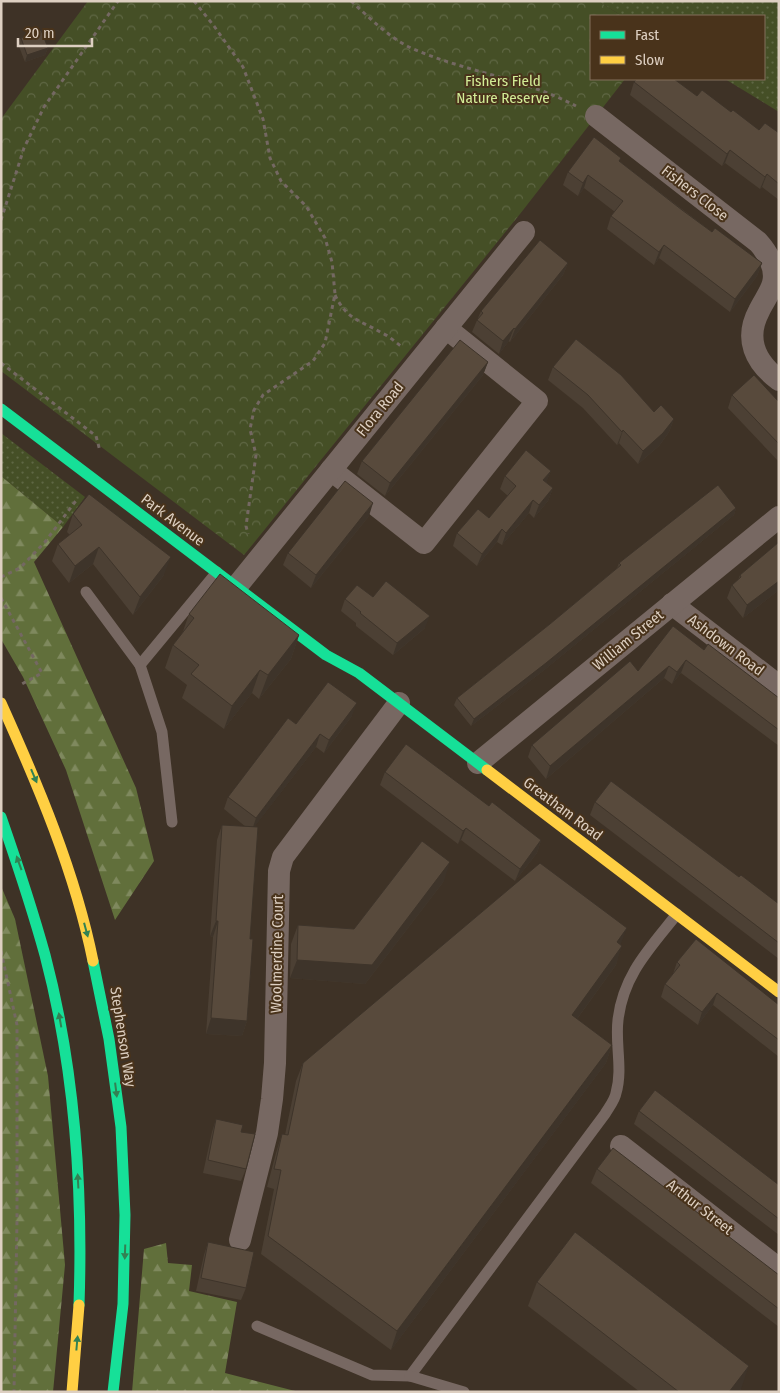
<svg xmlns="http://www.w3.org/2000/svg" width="780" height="1393" font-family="'Fira Sans Condensed',sans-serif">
<defs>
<pattern id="grass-dots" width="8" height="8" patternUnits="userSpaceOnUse" patternTransform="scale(1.25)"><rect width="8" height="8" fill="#454f26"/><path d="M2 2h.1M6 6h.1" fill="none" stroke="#5f6744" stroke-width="1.8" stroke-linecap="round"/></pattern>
<pattern id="forest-firs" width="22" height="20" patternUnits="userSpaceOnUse" patternTransform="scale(1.25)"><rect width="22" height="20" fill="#616f3b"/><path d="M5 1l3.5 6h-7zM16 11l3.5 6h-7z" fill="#7f895e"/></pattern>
<pattern id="park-crowns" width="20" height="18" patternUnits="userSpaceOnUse" patternTransform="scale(1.25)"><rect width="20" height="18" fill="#454f26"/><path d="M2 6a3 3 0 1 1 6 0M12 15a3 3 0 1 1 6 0" fill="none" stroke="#5f6744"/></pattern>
</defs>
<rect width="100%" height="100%" fill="#3e3226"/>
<g fill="url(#grass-dots)">
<path d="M 598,1 L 779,1 L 779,112 L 725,79 L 764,79 L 764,16 L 622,16 Z"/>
<path d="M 1,433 L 85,497 L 63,527 L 1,476 Z"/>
</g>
<g fill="url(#forest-firs)">
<path d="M 1,476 L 63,527 L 34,562 L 136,788 L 154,861 L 115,920 L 66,770 L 23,677 L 1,639 Z"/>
<path d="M 1,886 L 15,919 L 48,1076 L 65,1265 L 53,1392 L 1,1392 Z"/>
<path d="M 166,1243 L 168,1263 L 192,1265 L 189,1291 L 237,1302 L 225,1373 L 299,1392 L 132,1392 L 144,1249 Z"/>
</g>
<path fill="url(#park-crowns)" d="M 88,1 L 598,1 L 622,16 L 591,16 L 591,79 L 625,79 L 520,214 L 244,555 L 1,371 L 1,119 Z"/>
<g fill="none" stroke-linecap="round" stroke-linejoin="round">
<g stroke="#746862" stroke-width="3" stroke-dasharray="4 4" stroke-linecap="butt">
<path d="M 194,1 L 214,26 L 243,67 L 263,119 L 270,158 L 281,181 L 306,206 L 325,238 L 332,262 L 335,294 L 325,343 L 313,361 L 263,395 L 254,410 L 250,429 L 256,455 L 246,526 L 248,534"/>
<path d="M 351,1 C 371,19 392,41 418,51 C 469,72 527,80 576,106"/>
<path d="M 1,220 L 24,148 L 44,107 L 118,1"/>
<path d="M 335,295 C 347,320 360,320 382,333 C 389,336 395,342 401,346"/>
<path d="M 1,363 L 96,436 L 100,451"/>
<path d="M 1,577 L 20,568 L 45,542 L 78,498"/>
<path d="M 1,598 L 42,673 L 20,685"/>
<path d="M 1,951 L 17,1025 L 17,1220 L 14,1392"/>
</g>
<g stroke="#776862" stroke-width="11">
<path d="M 86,592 L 140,665"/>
<path d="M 172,822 L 162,732 L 140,665 L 217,572"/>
<path d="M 257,1326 L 372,1375 L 410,1376 L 605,1114 C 609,1107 615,1100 616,1093 C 623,1069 615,1044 618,1020 C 623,975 650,948 677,914"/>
<path d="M 410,1376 L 464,1392"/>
</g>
<g stroke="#776862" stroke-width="22">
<path d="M 596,116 L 758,242 C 767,252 777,268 773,283 C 771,292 763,302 759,311 C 744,339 755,362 779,380"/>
<path d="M 331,470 L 424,543 L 537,401 L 446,328"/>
<path d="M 237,586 L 524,232"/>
<path d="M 672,604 L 779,686"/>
<path d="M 478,763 L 779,517"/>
<path d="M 621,1146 L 779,1269"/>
<path d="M 240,1240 L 267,1133 L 272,1099 L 275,1063 L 279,871 L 283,857 L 399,703"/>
</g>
<g stroke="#16e098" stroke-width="11">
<path d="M 1,409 L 326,655 L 359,673 L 487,770"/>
<path d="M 1,817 C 17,863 32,908 45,955 C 75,1069 83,1187 79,1305"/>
<path d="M 93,961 L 109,1039 L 121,1127 L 125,1215 L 123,1304 L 113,1392"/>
</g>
<g stroke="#ffcf43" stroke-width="11">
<path d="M 1,703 C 38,785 75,872 93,961"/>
<path d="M 487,770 L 779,992"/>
<path d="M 72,1392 L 79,1305"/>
</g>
</g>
<g fill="#4c4034">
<path d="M 21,38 L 48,48 L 45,55 L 25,62 L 18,44 Z"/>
<path d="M 634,82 L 697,96 L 731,112 L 759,130 L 779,133 L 779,200 L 762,187 L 760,189 L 725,163 L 722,166 L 630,95 Z"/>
<path d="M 620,162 L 712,232 L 762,263 L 757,276 L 730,312 L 659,258 L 654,265 L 607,229 L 611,216 L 615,212 L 584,188 L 578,196 L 563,185 L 568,172 Z"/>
<path d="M 568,263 L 563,275 L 510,342 L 509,341 L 499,354 L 472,332 L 481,311 Z"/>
<path d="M 488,362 L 483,375 L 385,496 L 357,474 L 362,461 Z"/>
<path d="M 553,367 L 654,412 L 674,419 L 669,432 L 659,446 L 638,464 L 619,443 L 617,445 L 583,408 L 548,380 Z"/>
<path d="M 732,395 L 779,402 L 779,462 L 728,408 Z"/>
<path d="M 551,471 L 546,482 L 553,488 L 548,501 L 534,518 L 529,513 L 502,545 L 497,542 L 477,566 L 453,546 L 457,533 L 489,518 L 508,496 L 500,489 L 505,476 Z"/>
<path d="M 736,508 L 734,515 L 543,671 L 471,726 L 454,705 L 457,698 L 550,624 L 617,568 L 619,563 Z"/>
<path d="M 73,514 L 164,575 L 133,615 L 93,564 L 69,583 L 52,561 L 58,544 L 70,535 L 67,532 Z"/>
<path d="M 369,516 L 311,588 L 283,565 L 288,553 Z"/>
<path d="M 779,542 L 779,590 L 743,618 L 727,598 L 732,585 L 738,580 L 740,575 Z"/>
<path d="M 345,599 L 425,628 L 393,655 L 356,626 L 356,623 L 341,611 Z"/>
<path d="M 189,614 L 299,635 L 291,659 L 259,699 L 252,693 L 224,729 L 182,698 L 187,685 L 165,668 L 173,645 L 182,634 Z"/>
<path d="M 704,650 L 779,698 L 779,746 L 681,673 L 672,684 L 664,678 L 546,779 L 528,757 L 532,745 L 638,671 Z"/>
<path d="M 352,716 L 324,753 L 316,747 L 254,827 L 247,1021 L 242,1036 L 206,1034 L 213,937 L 210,936 L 217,840 L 222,825 L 246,827 L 224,809 L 228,797 L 296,724 Z"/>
<path d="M 385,772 L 489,806 L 541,840 L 537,853 L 515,881 L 461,840 L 458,844 L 380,785 Z"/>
<path d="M 595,802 L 779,904 L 779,959 L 590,815 Z"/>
<path d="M 444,881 L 365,984 L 290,978 L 291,944 L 298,925 L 354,929 Z"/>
<path d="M 621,945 L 616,965 L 577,1019 L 612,1045 L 606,1063 L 391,1350 L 261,1254 L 274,1189 L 267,1187 L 276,1153 L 282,1134 L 285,1135 L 296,1081 L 303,1063 Z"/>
<path d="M 677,962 L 779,1005 L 779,1057 L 713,1005 L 698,1025 L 661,997 L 665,984 L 673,974 Z"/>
<path d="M 639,1111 L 779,1185 L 779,1235 L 634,1124 Z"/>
<path d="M 216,1119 L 241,1132 L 246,1169 L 241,1181 L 203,1173 L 212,1132 Z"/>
<path d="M 597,1169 L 779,1275 L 779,1327 L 591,1183 Z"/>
<path d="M 208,1242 L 246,1288 L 241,1300 L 196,1291 L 204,1255 Z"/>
<path d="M 537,1282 L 741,1389 L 739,1392 L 640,1392 L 528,1306 Z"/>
</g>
<g fill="#3e342a">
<path d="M 48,48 L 45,55 L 25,62 L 27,55 Z"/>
<path d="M 730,150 L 725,163 L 722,166 L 727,154 Z"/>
<path d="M 767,174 L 762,187 L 760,189 L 765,177 Z"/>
<path d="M 588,175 L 584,188 L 578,196 L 583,183 Z"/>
<path d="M 664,245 L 659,258 L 654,265 L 659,252 Z"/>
<path d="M 568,263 L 563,275 L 510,342 L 515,329 Z"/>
<path d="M 762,263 L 757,276 L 730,312 L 735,299 Z"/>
<path d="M 514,328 L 509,341 L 499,354 L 503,341 Z"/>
<path d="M 488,362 L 483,375 L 385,496 L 390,483 Z"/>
<path d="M 674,419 L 669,432 L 659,446 L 638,464 L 643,451 Z"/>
<path d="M 623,430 L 619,443 L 617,445 L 622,432 Z"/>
<path d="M 551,471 L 546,483 L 543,480 Z"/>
<path d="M 553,488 L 548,501 L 534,518 L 539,505 Z"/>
<path d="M 533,500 L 529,513 L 502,545 L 506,533 Z"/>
<path d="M 373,503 L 369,516 L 311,588 L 316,575 Z"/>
<path d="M 736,508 L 734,515 L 543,671 L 471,726 L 474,719 Z"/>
<path d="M 502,529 L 497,542 L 477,566 L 482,554 Z"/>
<path d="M 99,547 L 93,564 L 69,583 L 75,566 Z"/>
<path d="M 171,557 L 164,575 L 133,615 L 140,597 Z"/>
<path d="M 779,581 L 779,590 L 743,618 L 747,605 Z"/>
<path d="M 430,616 L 425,628 L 393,655 L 397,643 Z"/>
<path d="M 299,635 L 291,659 L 259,699 L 268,675 Z"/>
<path d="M 686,660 L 681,673 L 672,684 L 677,672 Z"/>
<path d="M 669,666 L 664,678 L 546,779 L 550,766 Z"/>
<path d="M 260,670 L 252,693 L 224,729 L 232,706 Z"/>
<path d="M 357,703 L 352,716 L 324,753 L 329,740 Z"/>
<path d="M 320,734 L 316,747 L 252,830 L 256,818 Z"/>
<path d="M 466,828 L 461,840 L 458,844 L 463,831 Z"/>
<path d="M 541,840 L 537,853 L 515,881 L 520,869 Z"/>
<path d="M 450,862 L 444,881 L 365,984 L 290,978 L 297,960 L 372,965 Z"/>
<path d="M 216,921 L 218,921 L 213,937 L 210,936 Z"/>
<path d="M 627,928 L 620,946 L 617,942 Z"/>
<path d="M 622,946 L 616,965 L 566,1034 L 572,1015 Z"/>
<path d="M 717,993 L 713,1005 L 698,1025 L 702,1012 Z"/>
<path d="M 211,1018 L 247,1021 L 242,1036 L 206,1034 Z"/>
<path d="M 612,1045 L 606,1063 L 391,1350 L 397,1331 Z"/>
<path d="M 749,1366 L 741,1389 L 739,1392 L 729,1392 Z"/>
</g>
<g fill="#584a3c" stroke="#3e342a">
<path d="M 41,30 L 48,48 L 27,55 L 21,38 Z"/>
<path d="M 637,79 L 674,79 L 697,96 L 702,90 L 731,112 L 733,110 L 759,130 L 765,123 L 779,133 L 779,184 L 767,174 L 765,177 L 730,150 L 727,154 L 634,82 Z"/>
<path d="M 594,137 L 621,158 L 619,161 L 682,210 L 712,232 L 715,228 L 762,263 L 735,299 L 664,245 L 659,252 L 611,216 L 623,201 L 588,175 L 583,183 L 568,172 Z"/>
<path d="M 540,240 L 568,263 L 515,329 L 514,328 L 503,341 L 477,320 L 483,313 L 481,311 Z"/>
<path d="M 576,339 L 621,375 L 654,412 L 661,405 L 674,419 L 663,433 L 643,451 L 623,430 L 622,432 L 588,395 L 553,367 Z"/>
<path d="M 460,340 L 488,362 L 390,483 L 362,461 Z"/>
<path d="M 754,375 L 779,402 L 779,444 L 732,395 Z"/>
<path d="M 526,450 L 551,471 L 543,480 L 553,488 L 539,505 L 533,500 L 506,533 L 502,529 L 482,554 L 457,533 L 478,509 L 489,518 L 503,501 L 516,486 L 505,476 Z"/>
<path d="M 345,481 L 373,503 L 316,575 L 288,553 Z"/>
<path d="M 718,485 L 736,508 L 546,663 L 474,719 L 457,698 L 550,624 L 621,565 L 619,563 Z"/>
<path d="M 89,494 L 171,557 L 140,597 L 99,547 L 75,566 L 58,544 L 82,525 L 73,514 Z"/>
<path d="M 779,542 L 779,581 L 747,605 L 732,585 L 741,577 L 740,575 Z"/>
<path d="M 220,574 L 299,635 L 268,675 L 260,670 L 232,706 L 191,674 L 199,665 L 173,645 L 194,618 L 189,614 Z"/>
<path d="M 386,581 L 430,616 L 397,643 L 360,613 L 361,612 L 345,599 L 357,585 L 373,597 Z"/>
<path d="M 673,626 L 704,650 L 708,644 L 779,698 L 779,730 L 686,660 L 677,672 L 669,666 L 550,766 L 532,745 L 630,661 L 638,671 Z"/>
<path d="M 328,682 L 357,703 L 329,740 L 320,734 L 256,818 L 228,797 L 288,718 L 296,724 Z"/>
<path d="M 406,744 L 489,806 L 492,802 L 541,840 L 520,869 L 466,828 L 463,831 L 385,772 Z"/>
<path d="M 611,781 L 739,877 L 741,875 L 779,904 L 779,943 L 595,802 Z"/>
<path d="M 222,825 L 258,827 L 250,939 L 253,939 L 247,1021 L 211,1018 L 218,921 L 216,921 Z"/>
<path d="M 422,841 L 450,862 L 372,965 L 297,960 L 298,925 L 354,929 Z"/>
<path d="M 540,863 L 627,928 L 617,942 L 622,946 L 572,1015 L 612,1045 L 397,1331 L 268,1236 L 281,1170 L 274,1169 L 282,1134 L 288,1135 L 303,1063 Z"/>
<path d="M 696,939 L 779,1005 L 779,1040 L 717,993 L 702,1012 L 665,984 L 680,965 L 677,962 Z"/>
<path d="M 655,1090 L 779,1185 L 779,1219 L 639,1111 Z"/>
<path d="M 216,1119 L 243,1125 L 241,1132 L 255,1134 L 246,1169 L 208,1160 Z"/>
<path d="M 613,1148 L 779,1275 L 779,1309 L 597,1169 Z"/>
<path d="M 575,1232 L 749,1366 L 729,1392 L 679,1392 L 537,1282 Z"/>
<path d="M 208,1242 L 254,1252 L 246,1288 L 201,1278 Z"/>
</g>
<defs><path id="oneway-solid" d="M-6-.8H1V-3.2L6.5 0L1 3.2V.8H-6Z" transform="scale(1.25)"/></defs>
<g fill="#328153">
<use href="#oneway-solid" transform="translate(34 776) rotate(67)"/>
<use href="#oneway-solid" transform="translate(19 863) rotate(-110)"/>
<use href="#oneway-solid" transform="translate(86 930) rotate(75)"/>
<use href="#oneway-solid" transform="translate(60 1020) rotate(-100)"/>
<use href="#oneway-solid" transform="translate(116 1090) rotate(83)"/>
<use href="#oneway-solid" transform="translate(78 1181) rotate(-93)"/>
<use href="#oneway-solid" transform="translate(125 1252) rotate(92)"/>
<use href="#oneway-solid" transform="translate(77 1343) rotate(-85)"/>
</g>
<g text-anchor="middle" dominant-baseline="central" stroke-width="4" stroke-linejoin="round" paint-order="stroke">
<g font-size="15" fill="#d2ec96" stroke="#49331b">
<text x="503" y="81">Fishers Field<tspan x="503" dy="17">Nature Reserve</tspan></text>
</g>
<g font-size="15" fill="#ddcfc1" stroke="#49331b">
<text transform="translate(695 193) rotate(38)">Fishers Close</text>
<text transform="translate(380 409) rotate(-51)">Flora Road</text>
<text transform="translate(173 520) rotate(37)">Park Avenue</text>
<text transform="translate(628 640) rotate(-39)">William Street</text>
<text transform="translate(726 645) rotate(37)">Ashdown Road</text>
<text transform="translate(563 809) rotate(37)">Greatham Road</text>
<text transform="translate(277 954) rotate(-89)">Woolmerdine Court</text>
<text transform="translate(123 1037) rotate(81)">Stephenson Way</text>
<text transform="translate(700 1207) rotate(38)">Arthur Street</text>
</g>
</g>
<rect width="780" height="1393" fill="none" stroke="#ddcfc1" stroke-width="5"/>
<rect x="590" y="15" width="175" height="65" fill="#49331b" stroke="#84715d"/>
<rect x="600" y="31" width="25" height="8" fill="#16e098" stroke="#84715d"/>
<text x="635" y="40" font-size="15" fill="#ddcfc1">Fast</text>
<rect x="600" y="56" width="25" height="8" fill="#ffcf43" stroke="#84715d"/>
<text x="635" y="65" font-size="15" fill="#ddcfc1">Slow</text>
<path d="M18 38v8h74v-8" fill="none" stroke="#ddcfc1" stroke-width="2.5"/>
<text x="25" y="38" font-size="15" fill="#ddcfc1" stroke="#49331b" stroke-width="4" paint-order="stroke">20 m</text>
</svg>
